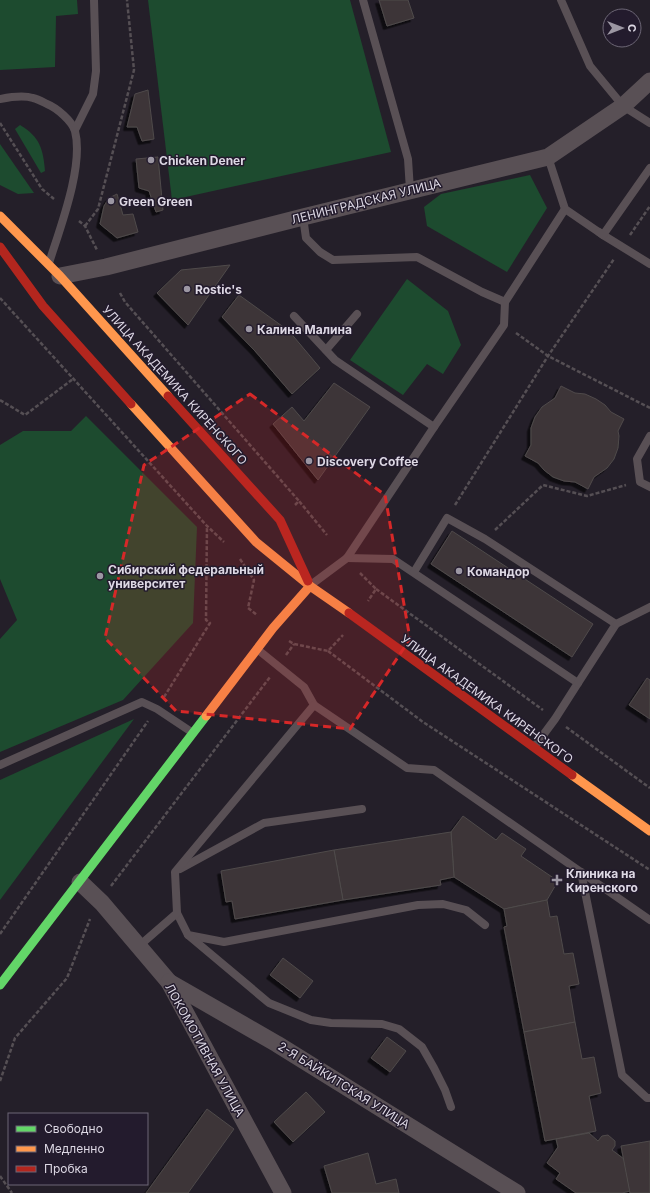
<svg xmlns="http://www.w3.org/2000/svg" width="650" height="1193" font-family="Inter,sans-serif">
<defs>
<filter id="shadow"><feDropShadow dx="-3.5" dy="3.5" stdDeviation="0" flood-color="#0009"/></filter>
</defs>
<rect width="100%" height="100%" fill="#241f29"/>
<g fill="#1d4b2f">
<path d="M 0,0 L 77,0 L 78,14 L 56,16 L 55,67 L 0,70 Z"/>
<path d="M 148,0 L 350,0 L 391,152 L 172,200 Z"/>
<path d="M 20,125 C 40,137 43,149 45,171 L 41,173 L 15,129 Z"/>
<path d="M 0,144 L 34,193 L 18,194 L 0,185 Z"/>
<path d="M 530,175 L 547,208 L 507,272 L 427,226 L 424,207 L 441,194 Z"/>
<path d="M 407,279 L 448,311 L 461,345 L 443,374 L 427,364 L 403,395 L 350,360 Z"/>
<path d="M 86,416 L 197,527 L 193,623 L 123,700 L 0,752 L 0,639 L 17,620 L 0,579 L 0,445 L 23,431 L 71,431 Z"/>
<path d="M 134,719 L 0,900 L 0,780 Z"/>
</g>
<g fill="#3c3637" stroke="#4f4a4b" filter="url(#shadow)">
<path d="M 379,0 L 408,0 L 414,18 L 387,26 Z"/>
<path d="M 148,90 L 154,139 L 142,141 L 137,127 L 127,127 L 135,94 Z"/>
<path d="M 158,157 L 163,210 L 156,212 L 149,191 L 139,188 L 136,159 Z"/>
<path d="M 117,194 L 123,215 L 133,214 L 138,232 L 117,238 L 100,224 L 104,206 L 109,198 Z"/>
<path d="M 230,265 L 188,325 L 157,293 L 181,270 Z"/>
<path d="M 239,295 L 289,331 L 320,368 L 292,394 L 255,351 L 222,317 Z"/>
<path d="M 334,383 L 370,407 L 318,480 L 273,424 L 292,407 L 304,421 Z"/>
<path d="M 561,386 L 575,393 L 585,394 L 596,399 L 605,405 L 611,412 L 624,419 L 618,431 L 619,436 L 618,448 L 614,459 L 607,468 L 594,477 L 588,489 L 575,482 L 564,481 L 553,477 L 544,470 L 538,463 L 525,456 L 531,445 L 531,428 L 535,417 L 542,407 L 555,398 Z"/>
<path d="M 452,531 L 593,624 L 572,657 L 431,564 Z"/>
<path d="M 647,678 L 650,680 L 650,719 L 629,705 Z"/>
<path d="M 463,816 L 496,840 L 502,833 L 526,849 L 521,856 L 558,881 L 547,900 L 504,909 L 454,877 L 451,832 Z"/>
<path d="M 451,832 L 454,877 L 440,880 L 441,885 L 343,900 L 334,850 Z"/>
<path d="M 334,850 L 343,900 L 235,919 L 232,901 L 226,902 L 221,871 Z"/>
<path d="M 547,900 L 550,917 L 557,916 L 564,954 L 573,953 L 579,984 L 569,986 L 575,1022 L 524,1032 L 504,927 L 507,926 L 504,909 Z"/>
<path d="M 283,958 L 313,981 L 300,998 L 270,975 Z"/>
<path d="M 575,1022 L 582,1059 L 594,1057 L 601,1093 L 589,1096 L 596,1131 L 545,1141 L 524,1032 Z"/>
<path d="M 387,1037 L 406,1051 L 390,1072 L 371,1058 Z"/>
<path d="M 306,1092 L 325,1112 L 293,1142 L 274,1122 Z"/>
<path d="M 207,1109 L 234,1129 L 188,1193 L 146,1193 Z"/>
<path d="M 589,1133 L 598,1141 L 602,1136 L 608,1135 L 615,1141 L 615,1146 L 612,1150 L 624,1159 L 630,1191 L 622,1193 L 576,1193 L 556,1179 L 560,1173 L 547,1163 L 558,1147 L 556,1139 Z"/>
<path d="M 650,1141 L 650,1193 L 630,1193 L 621,1146 Z"/>
<path d="M 368,1153 L 376,1184 L 396,1179 L 399,1193 L 332,1193 L 324,1166 Z"/>
</g>
<g fill="none" stroke-linecap="round" stroke-linejoin="round">
<g stroke="#554f54" stroke-width="2.5" stroke-dasharray="4 2" stroke-linecap="butt">
<path d="M 0,123 L 42,189 L 54,199"/>
<path d="M 79,221 L 85,226 L 97,250"/>
<path d="M 85,226 L 98,209 L 134,70 L 127,0"/>
<path d="M 630,235 L 650,206"/>
<path d="M 120,293 L 125,302 L 299,501"/>
<path d="M 0,298 L 207,526 L 224,542"/>
<path d="M 516,333 L 548,356 L 650,408"/>
<path d="M 0,400 L 25,415 L 73,379"/>
<path d="M 295,505 L 299,501 L 327,535"/>
<path d="M 455,505 L 548,356 L 614,259"/>
<path d="M 495,530 L 543,485 L 587,496 L 626,485"/>
<path d="M 240,559 L 254,580 L 248,608 L 257,615"/>
<path d="M 360,573 L 376,589 L 368,601"/>
<path d="M 376,589 L 543,710"/>
<path d="M 289,641 L 294,644 L 328,651 L 343,635"/>
<path d="M 328,651 L 423,722 L 650,870"/>
<path d="M 286,655 L 294,644"/>
<path d="M 164,697 L 210,623 L 206,620 L 207,526"/>
<path d="M 566,727 L 650,788"/>
<path d="M 111,886 L 270,677"/>
<path d="M 0,934 L 148,721"/>
<path d="M 0,1081 L 15,1038 L 67,978 L 90,919"/>
<path d="M 0,1176 L 12,1193"/>
</g>
<g stroke="#595055" stroke-width="8">
<path d="M 363,0 L 408,159 L 410,190"/>
<path d="M 561,0 L 590,66 L 623,106 L 650,123"/>
<path d="M 0,99 C 10,97 24,95 33,98 C 38,99 43,102 47,104 C 57,108 72,121 75,131 C 84,166 60,228 49,263"/>
<path d="M 75,130 L 93,94 L 96,71 L 94,0"/>
<path d="M 548,157 L 565,209 L 603,235 L 650,264"/>
<path d="M 303,217 L 306,238 L 320,252 L 333,260 L 417,257 L 482,292 L 505,302"/>
<path d="M 599,232 L 603,235 L 650,168"/>
<path d="M 294,316 L 335,360 L 434,427"/>
<path d="M 326,350 L 357,314"/>
<path d="M 650,436 L 637,459 L 640,482 L 650,487"/>
<path d="M 347,558 L 393,559 L 578,683 L 555,719 L 535,746"/>
<path d="M 414,572 L 447,518 L 485,539 L 616,624 L 578,683"/>
<path d="M 312,584 L 347,558 L 434,427 L 504,325 L 505,302 L 565,209"/>
<path d="M 616,624 L 650,607"/>
<path d="M 257,649 L 304,687 L 314,705"/>
<path d="M 0,765 L 142,702 L 157,709 L 193,733"/>
<path d="M 180,869 L 264,823 L 362,809"/>
<path d="M 581,872 L 622,1075 L 647,1098 L 650,1098"/>
<path d="M 177,913 L 188,935 L 224,942 L 418,905 L 443,904 L 466,910 L 485,925"/>
<path d="M 188,935 L 269,1003 L 311,1020 L 331,1023 L 382,1024 L 399,1029 L 422,1047 L 434,1068 L 445,1090 L 451,1107"/>
<path d="M 139,946 L 177,913 L 175,872 L 314,705 L 407,768 L 434,770 L 650,920"/>
</g>
<g stroke="#595055" stroke-width="17">
<path d="M 60,276 L 106,267 L 303,217 L 548,157 L 623,106 L 650,81"/>
<path d="M 80,882 L 102,903 L 169,982 L 283,1193"/>
<path d="M 169,982 L 277,1044 L 517,1193"/>
</g>
<path stroke="#63d668" stroke-width="9" d="M 0,985 L 206,716"/>
<g stroke="#ff974d" stroke-width="9">
<path d="M 0,216 L 60,276 L 168,396"/>
<path d="M 131,404 L 256,542 L 310,586 L 349,613"/>
<path d="M 206,716 L 273,628 L 310,586"/>
<path d="M 572,775 L 650,831"/>
</g>
<g stroke="#b3261e" stroke-width="9">
<path d="M 0,247 L 43,306 L 131,404"/>
<path d="M 168,396 L 280,520 L 308,581"/>
<path d="M 349,613 L 572,775"/>
</g>
</g>
<path fill="#d62828" fill-opacity="0.2" stroke="#d62828" stroke-width="3" stroke-dasharray="8 5" stroke-linejoin="round" d="M 250,394 L 385,495 L 410,639 L 350,729 L 176,711 L 105,638 L 144,465 Z"/>
<g fill="#9c97a3" stroke="#231b2d" stroke-width="1.5">
<circle cx="151" cy="160" r="4"/>
<circle cx="111" cy="201" r="4"/>
<circle cx="187" cy="289" r="4"/>
<circle cx="249" cy="329" r="4"/>
<circle cx="309" cy="461" r="4"/>
<circle cx="459" cy="571" r="4"/>
<circle cx="100" cy="576" r="4"/>
<path d="M555 874h4v4h4v4h-4v4h-4v-4h-4v-4h4z"/>
</g>
<g text-anchor="middle" dominant-baseline="central" stroke-width="3" stroke-linejoin="round" paint-order="stroke">
<g font-size="12" font-weight="bold" fill="#ddd8e4" stroke="#231b2d" text-anchor="start">
<text x="159" y="160">Chicken Dener</text>
<text x="119" y="201">Green Green</text>
<text x="195" y="289">Rostic's</text>
<text x="257" y="329">Калина Малина</text>
<text x="317" y="461">Discovery Coffee</text>
<text x="108" y="569">Сибирский федеральный<tspan x="108" dy="14">университет</tspan></text>
<text x="467" y="571">Командор</text>
<text x="566" y="873">Клиника на<tspan x="566" dy="14">Киренского</tspan></text>
</g>
<g font-size="12" fill="#ddd8e4" stroke="#231b2d">
<text transform="translate(366 201) rotate(-14)">ЛЕНИНГРАДСКАЯ УЛИЦА</text>
<text transform="translate(175 385) rotate(48)">УЛИЦА АКАДЕМИКА КИРЕНСКОГО</text>
<text transform="translate(487 699) rotate(36)">УЛИЦА АКАДЕМИКА КИРЕНСКОГО</text>
<text transform="translate(205 1050) rotate(61)">ЛОКОМОТИВНАЯ УЛИЦА</text>
<text transform="translate(344 1085) rotate(32)">2-Я БАЙКИТСКАЯ УЛИЦА</text>
</g>
</g>
<rect x="8" y="1113" width="140" height="72" fill="#231b2d" stroke="#6d6776"/>
<rect x="16" y="1126" width="20" height="6" fill="#63d668" stroke="#6d6776"/>
<text x="44" y="1133" font-size="12" fill="#ddd8e4">Свободно</text>
<rect x="16" y="1146" width="20" height="6" fill="#ff974d" stroke="#6d6776"/>
<text x="44" y="1153" font-size="12" fill="#ddd8e4">Медленно</text>
<rect x="16" y="1166" width="20" height="6" fill="#b3261e" stroke="#6d6776"/>
<text x="44" y="1173" font-size="12" fill="#ddd8e4">Пробка</text>
<g transform="translate(622 28) rotate(90)"><circle r="19" fill="#231b2d" stroke="#6d6776"/>
<path d="M0-3L7 15L0 10L-7 15Z" fill="#9c97a3"/>
<text y="-6" font-size="11" font-weight="bold" text-anchor="middle" fill="#ddd8e4">С</text>
</g>
</svg>
